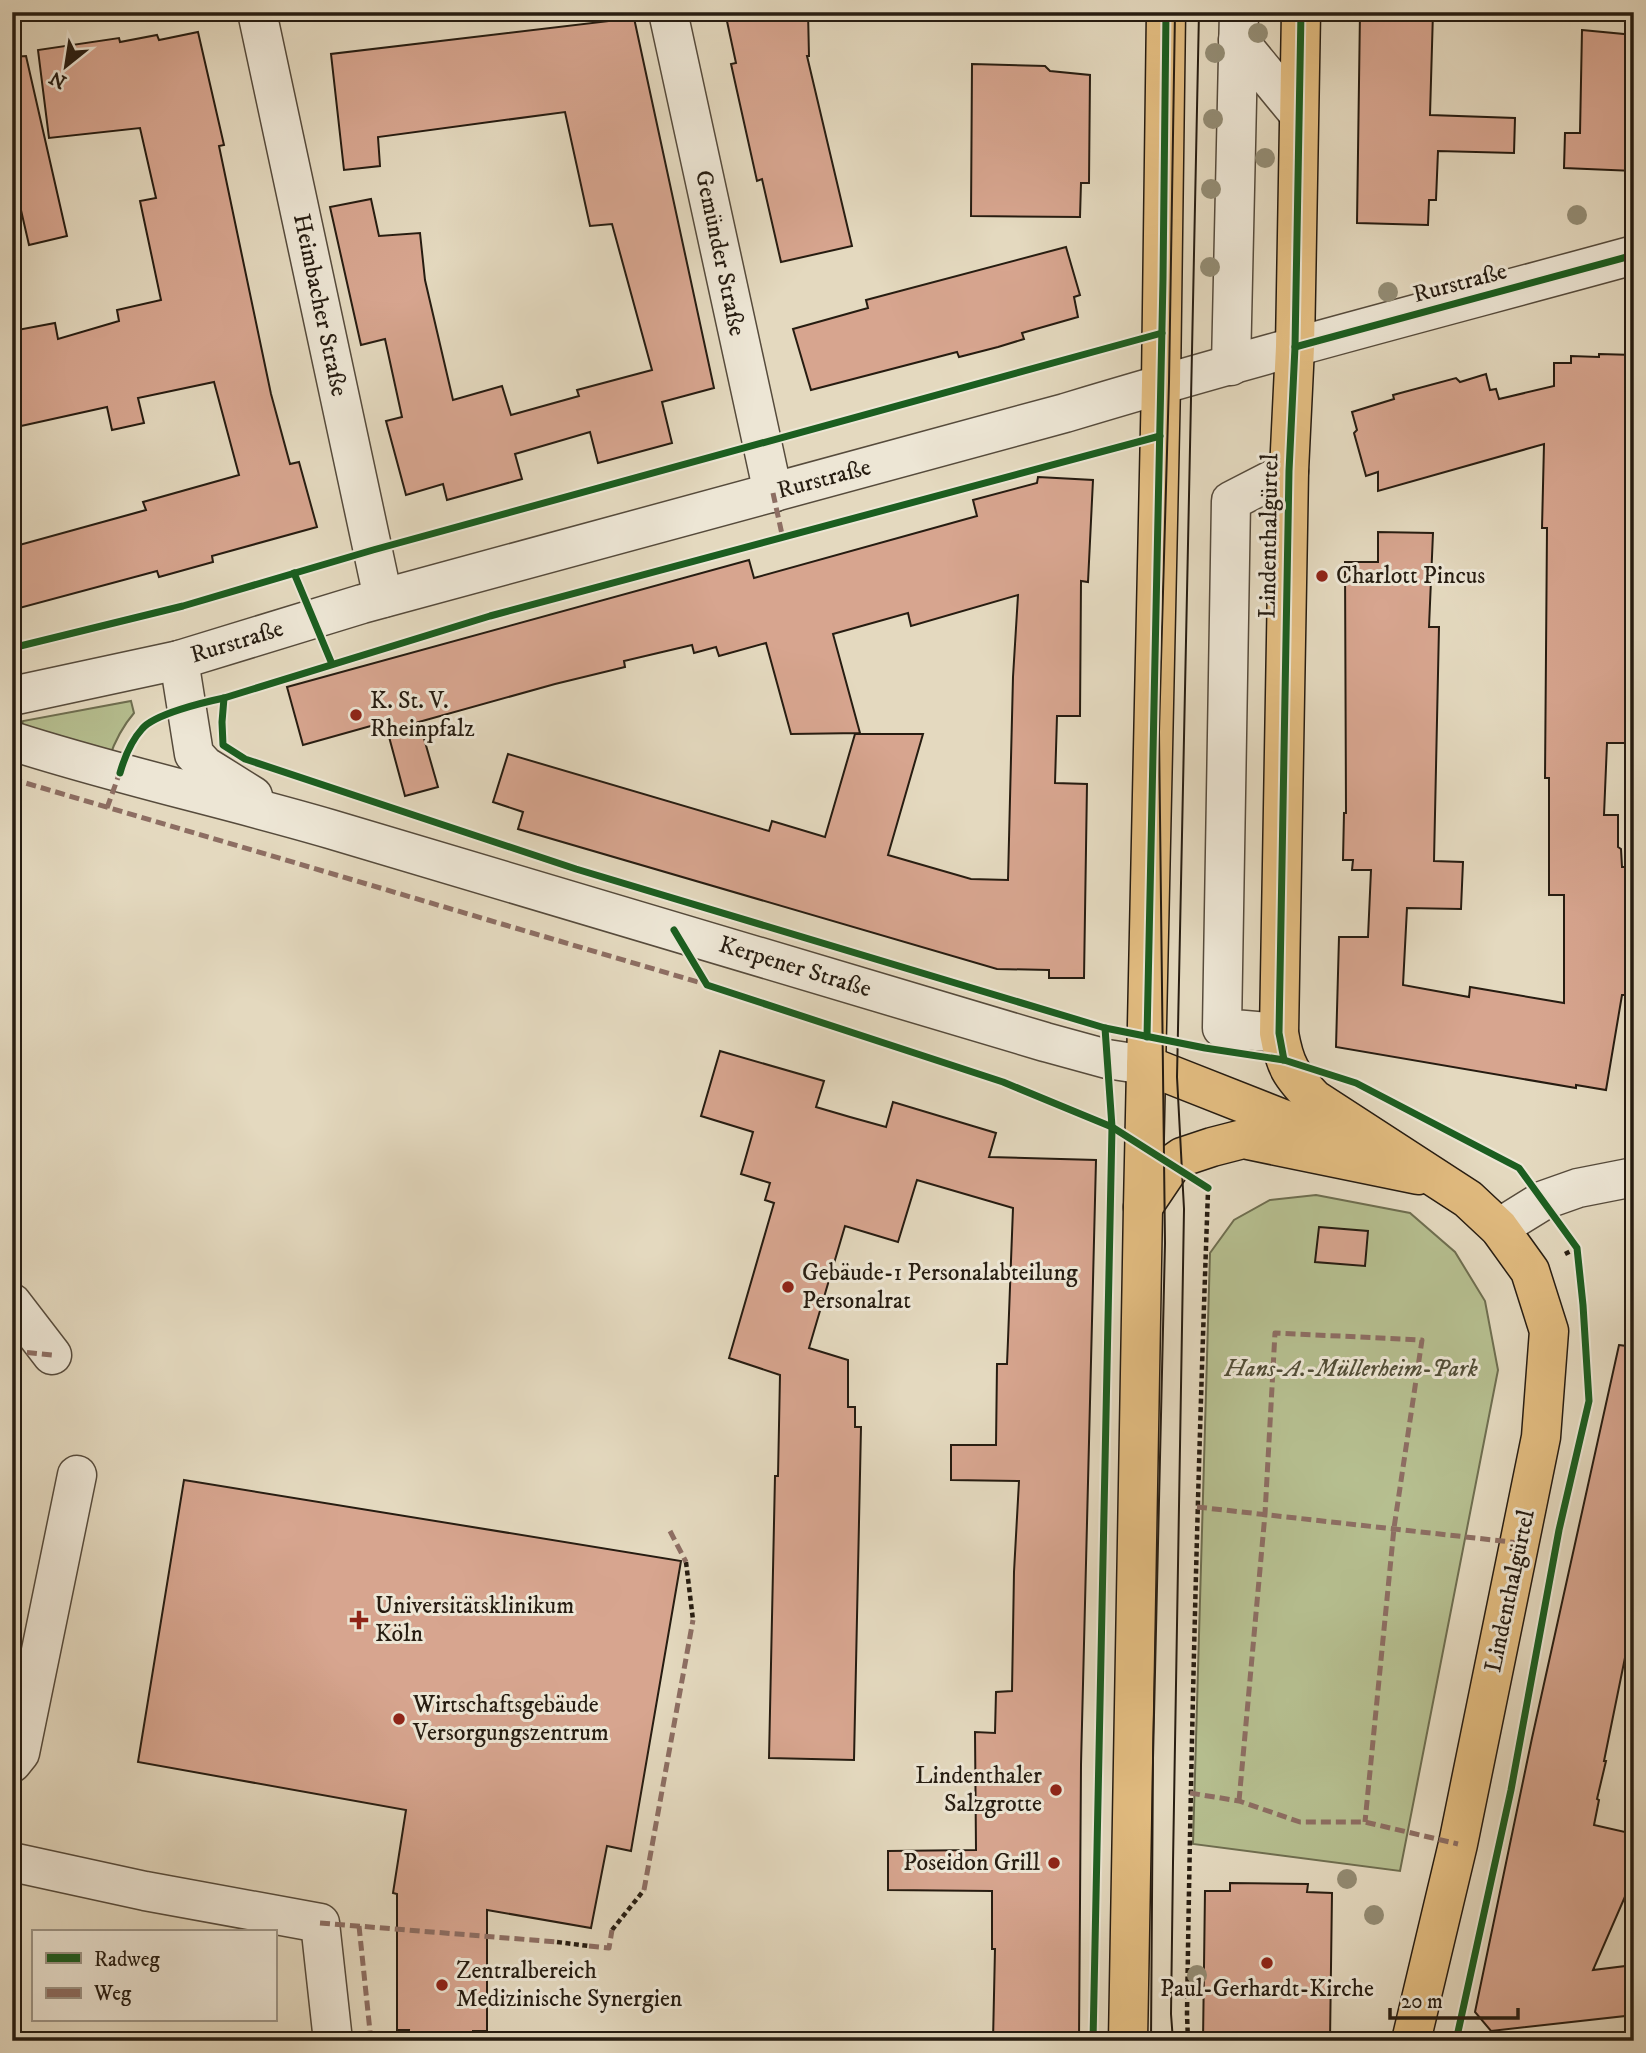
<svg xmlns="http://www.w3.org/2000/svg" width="1646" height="2053" font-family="'IM FELL DW Pica',serif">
<rect width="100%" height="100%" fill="#e4d9bf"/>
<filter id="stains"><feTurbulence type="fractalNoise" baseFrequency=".00286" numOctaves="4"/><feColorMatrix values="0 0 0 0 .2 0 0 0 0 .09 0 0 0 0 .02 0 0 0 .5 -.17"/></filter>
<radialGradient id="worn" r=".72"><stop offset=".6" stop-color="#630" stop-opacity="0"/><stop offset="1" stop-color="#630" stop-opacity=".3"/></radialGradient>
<g fill="#b6bf90" stroke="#6e6e50" stroke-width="2">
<path d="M 131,701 L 134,713 C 122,727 115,741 109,758 L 20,731 L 23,721 Z"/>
<path d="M 1316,1195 L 1410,1213 L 1455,1252 L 1485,1301 L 1498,1370 L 1400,1871 L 1193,1844 L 1210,1253 L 1234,1220 L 1270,1200 Z"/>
</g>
<g fill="#d7a58f" stroke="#261c11" stroke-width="2">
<path d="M 725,12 L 808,12 L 809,56 L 807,56 L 852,246 L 781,262 L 762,179 L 757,181 L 731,64 L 736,63 Z"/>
<path d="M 1360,12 L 1433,12 L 1430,115 L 1515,118 L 1514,153 L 1438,151 L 1436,200 L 1429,200 L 1428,225 L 1357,223 Z"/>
<path d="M 634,18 L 714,388 L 662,402 L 672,443 L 598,463 L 590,432 L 515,454 L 522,479 L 447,500 L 443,484 L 406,495 L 386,421 L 402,417 L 385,339 L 361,345 L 330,207 L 371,199 L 379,236 L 420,233 L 425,280 L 453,400 L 502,386 L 511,415 L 579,396 L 577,390 L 652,370 L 612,224 L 590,226 L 565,112 L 378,137 L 380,166 L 344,170 L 331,54 Z"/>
<path d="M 1582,30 L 1634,35 L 1634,171 L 1564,168 L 1565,133 L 1580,133 Z"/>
<path d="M 198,32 L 224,145 L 219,146 L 271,394 L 290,464 L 299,462 L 317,527 L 212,556 L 213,562 L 159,577 L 157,571 L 12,610 L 12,547 L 146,510 L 143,502 L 239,475 L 214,382 L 138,398 L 144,423 L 112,430 L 107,407 L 12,428 L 12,331 L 55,323 L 58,339 L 119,321 L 117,310 L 161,300 L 140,201 L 156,198 L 140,128 L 49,138 L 38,50 L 119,38 L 120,42 L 157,35 L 159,40 Z"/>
<path d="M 26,56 L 67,236 L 29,245 L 12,171 L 12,57 Z"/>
<path d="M 972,64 L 1045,66 L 1050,71 L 1090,75 L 1089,183 L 1081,183 L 1080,217 L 971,216 Z"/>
<path d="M 1066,247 L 1080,295 L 1074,297 L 1078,317 L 1022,333 L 1024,339 L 998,347 L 959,357 L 957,352 L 811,390 L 793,329 L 868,308 L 866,300 Z"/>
<path d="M 1599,354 L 1634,355 L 1634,487 L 1629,487 L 1634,553 L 1634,735 L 1627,736 L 1627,743 L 1607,743 L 1604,815 L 1618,815 L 1618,847 L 1621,849 L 1622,867 L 1634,867 L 1634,995 L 1622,995 L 1606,1090 L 1576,1085 L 1576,1088 L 1336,1047 L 1339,937 L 1368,937 L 1371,870 L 1352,870 L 1353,860 L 1343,860 L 1344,813 L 1346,813 L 1345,562 L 1378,562 L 1378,532 L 1433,533 L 1429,627 L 1439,627 L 1434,861 L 1463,862 L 1461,909 L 1407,908 L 1403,985 L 1469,997 L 1470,987 L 1564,1003 L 1564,895 L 1549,895 L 1549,778 L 1545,778 L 1547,528 L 1542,528 L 1544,444 L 1378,491 L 1378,472 L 1366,476 L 1354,433 L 1357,430 L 1352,412 L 1394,399 L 1393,395 L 1456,378 L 1460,382 L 1486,374 L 1490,390 L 1496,389 L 1499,399 L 1554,386 L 1554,363 L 1571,363 L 1571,356 L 1599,357 Z"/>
<path d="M 1038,477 L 1093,480 L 1088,582 L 1081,581 L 1080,716 L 1057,716 L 1055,783 L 1087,784 L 1084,978 L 1049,978 L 1049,970 L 997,969 L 518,829 L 523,812 L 493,802 L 508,754 L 769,831 L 772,821 L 825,837 L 855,734 L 923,734 L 888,855 L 971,879 L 1008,880 L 1013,677 L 1018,595 L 911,626 L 908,613 L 833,634 L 860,733 L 791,734 L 766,643 L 719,656 L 716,647 L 694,653 L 692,645 L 624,661 L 625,667 L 555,684 L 408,725 L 421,728 L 438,787 L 405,796 L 385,722 L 303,745 L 287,687 L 749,560 L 754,578 L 977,516 L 973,500 L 1037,483 Z"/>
<path d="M 720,1051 L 824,1081 L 816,1107 L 850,1117 L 886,1127 L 893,1102 L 996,1133 L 989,1157 L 1096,1160 L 1081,1765 L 1079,2041 L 993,2041 L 995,1949 L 992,1949 L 992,1891 L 888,1890 L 888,1851 L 976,1850 L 975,1732 L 995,1733 L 996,1692 L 1012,1691 L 1014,1572 L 1019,1481 L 951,1480 L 951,1445 L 996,1445 L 997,1364 L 1007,1364 L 1008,1340 L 1013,1208 L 917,1180 L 898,1242 L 845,1226 L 809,1348 L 848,1360 L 848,1407 L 855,1407 L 855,1427 L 861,1427 L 854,1760 L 769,1758 L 775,1476 L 778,1476 L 780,1375 L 729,1358 L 774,1203 L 765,1200 L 770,1183 L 741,1174 L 753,1132 L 701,1116 Z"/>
<path d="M 1319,1227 L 1368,1231 L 1365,1266 L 1315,1262 Z"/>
<path d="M 1619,1345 L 1634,1347 L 1634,1634 L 1630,1633 L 1604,1761 L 1606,1761 L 1597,1799 L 1599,1800 L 1594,1825 L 1634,1834 L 1634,1876 L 1593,1970 L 1634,1965 L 1634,2015 L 1491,2031 L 1475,2012 L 1532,1738 Z"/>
<path d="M 184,1480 L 681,1561 L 631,1851 L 607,1846 L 591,1928 L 487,1910 L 487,2031 L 473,2031 L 473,2041 L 408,2041 L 409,2030 L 397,2030 L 397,1894 L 393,1893 L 406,1810 L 138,1762 Z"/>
<path d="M 1230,1883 L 1308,1884 L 1307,1892 L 1332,1893 L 1330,2041 L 1203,2041 L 1205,1891 L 1230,1891 Z"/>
</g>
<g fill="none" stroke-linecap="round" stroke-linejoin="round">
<g stroke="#564b3c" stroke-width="41">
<g id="minor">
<path d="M 257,12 L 383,598"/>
<path d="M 668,12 L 773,493"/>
<path d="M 1238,40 L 1298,113"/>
<path d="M 1231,366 L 1239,12"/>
<path d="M 179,660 L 194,754 L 205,766 L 253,796"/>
<path d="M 12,696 L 179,660 L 362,604 L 1065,413 C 1253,356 1444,307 1634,255"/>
<path d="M 12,741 C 117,775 224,798 330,829 C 569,898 807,970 1045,1042 L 1107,1059 L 1146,1065"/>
<path d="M 1279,1033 L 1222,1028 L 1231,501 L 1289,471"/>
<path d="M 1499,1228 L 1544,1200 L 1578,1188 L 1634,1177"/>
<path d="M 12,1303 L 52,1355"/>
<path d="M 12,1763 L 20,1753 L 77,1475"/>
<path d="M 12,1862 L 145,1891 L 320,1923 L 333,2041"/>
</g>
</g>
<g stroke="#261c11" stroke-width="41">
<g id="major">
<path d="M 1301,12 L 1295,347 L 1289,471 L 1279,1033 C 1285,1067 1291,1075 1314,1099 L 1468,1199 L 1499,1228 L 1530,1271 L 1549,1331 L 1541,1437 L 1458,1844 L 1411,2041"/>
<path d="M 1146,1065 L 1334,1139"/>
<path d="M 1143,1207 L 1172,1164 L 1182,1157 L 1212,1147 L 1243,1139 L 1418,1175"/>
<path d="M 1128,2041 L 1143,1207 L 1161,383 L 1166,12"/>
</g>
</g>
<g stroke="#261c11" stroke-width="4.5" stroke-dasharray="5 3.5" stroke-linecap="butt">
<path d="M 1565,1254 L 1577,1248"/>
<path d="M 686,1562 L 693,1620"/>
<path d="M 612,1930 L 644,1890"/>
<path d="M 557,1942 L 589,1946"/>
<path d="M 1188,2041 L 1187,2014 C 1191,1740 1198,1466 1208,1191"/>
</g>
<use href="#minor" stroke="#ede6d5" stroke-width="38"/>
<use href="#major" stroke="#e2bc80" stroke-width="38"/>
<g stroke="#261c11" stroke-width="2">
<path d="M 1151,2041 L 1153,1758 L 1165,1243 L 1159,732 L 1169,382 L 1175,12"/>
<path d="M 1173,2041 L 1171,2014 L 1173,1863 L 1184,1209 L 1177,1077 L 1199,12"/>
</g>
<g stroke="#8d6e63" stroke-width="5" stroke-dasharray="10 5" stroke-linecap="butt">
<path d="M 773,493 L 783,539"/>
<path d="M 12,779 L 708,985"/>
<path d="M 107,808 L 121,769"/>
<path d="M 12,1351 L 52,1355"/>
<path d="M 1197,1507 L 1520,1543"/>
<path d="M 670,1531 L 686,1562"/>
<path d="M 1190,1793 L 1239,1801 L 1300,1822 L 1365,1822 L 1458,1844"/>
<path d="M 1239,1801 L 1265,1514 L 1275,1333 L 1422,1340 L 1394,1528 L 1365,1822"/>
<path d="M 644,1890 L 693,1620"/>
<path d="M 320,1923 L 557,1942"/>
<path d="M 359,1926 L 371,2041"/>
<path d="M 589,1946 L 609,1948 L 612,1930"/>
</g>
<g stroke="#ede6d5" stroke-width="11">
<g id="cycleway">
<path d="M 1295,347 L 1634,255"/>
<path d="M 294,573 L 332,664"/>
<path d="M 12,648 L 183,606 L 373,550 L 1162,333"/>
<path d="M 224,698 L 222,722 L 223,745 L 245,759 L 576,869 L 1105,1028 L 1205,1048 L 1284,1060 L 1356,1083 L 1519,1168 L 1577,1248 L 1583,1305 L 1589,1401 L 1559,1530 L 1511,1790 L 1456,2041"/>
<path d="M 120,773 C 124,759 132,740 142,729 C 154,714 205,702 224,698 L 490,616 L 1160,436"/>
<path d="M 674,930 L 707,985 L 1003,1082 L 1112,1127 L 1208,1188"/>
<path d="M 1147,1037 L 1163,279 L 1166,12"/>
<path d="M 1284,1060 L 1279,1033 L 1289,471 L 1295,347 L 1301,12"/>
<path d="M 1093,2041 L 1112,1127 L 1105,1028"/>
</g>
</g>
<use href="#cycleway" stroke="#1b5e20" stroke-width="7"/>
</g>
<g fill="#938c74">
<circle cx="1258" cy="33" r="10"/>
<circle cx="1215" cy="53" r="10"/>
<circle cx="1213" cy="119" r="10"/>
<circle cx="1265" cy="158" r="10"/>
<circle cx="1211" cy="189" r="10"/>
<circle cx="1577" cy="215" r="10"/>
<circle cx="1210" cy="267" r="10"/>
<circle cx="1388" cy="292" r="10"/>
<circle cx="1347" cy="1879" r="10"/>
<circle cx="1374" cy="1915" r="10"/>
<circle cx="1197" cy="1975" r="10"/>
</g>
<g fill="#8f2418" stroke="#ede6d5" stroke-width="2.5">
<circle cx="1322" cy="576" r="7"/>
<circle cx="356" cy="715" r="7"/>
<circle cx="788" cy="1287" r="7"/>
<path d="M355.5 1609.5h7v7h7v7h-7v7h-7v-7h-7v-7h7z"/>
<circle cx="399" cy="1719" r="7"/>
<circle cx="1056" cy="1790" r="7"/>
<circle cx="1054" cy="1863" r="7"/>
<circle cx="1267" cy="1963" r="7"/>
<circle cx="442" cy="1985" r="7"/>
</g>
<g text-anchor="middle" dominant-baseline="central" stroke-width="6" stroke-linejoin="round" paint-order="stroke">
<g font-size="24" fill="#261c11" stroke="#ede6d5">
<text transform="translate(720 253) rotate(78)">Gemünder Straße</text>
<text transform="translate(1460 283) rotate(-15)">Rurstraße</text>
<text transform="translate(320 305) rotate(78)">Heimbacher Straße</text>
<text transform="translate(824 479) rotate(-15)">Rurstraße</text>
<text transform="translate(1269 536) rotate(-89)">Lindenthalgürtel</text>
<text transform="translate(237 642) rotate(-17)">Rurstraße</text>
<text transform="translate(795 967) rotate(17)">Kerpener Straße</text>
<text transform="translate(1510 1591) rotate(-78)">Lindenthalgürtel</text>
</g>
<g font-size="24" fill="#261c11" stroke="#ede6d5" text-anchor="start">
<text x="1336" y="576">Charlott Pincus</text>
<text x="370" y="701">K. St. V.<tspan x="370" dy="28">Rheinpfalz</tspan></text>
<text x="802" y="1273">Gebäude-1 Personalabteilung<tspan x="802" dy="28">Personalrat</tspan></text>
<text x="375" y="1606">Universitätsklinikum<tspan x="375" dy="28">Köln</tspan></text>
<text x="413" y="1705">Wirtschaftsgebäude<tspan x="413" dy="28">Versorgungszentrum</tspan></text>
<text x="1042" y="1776" text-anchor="end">Lindenthaler<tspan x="1042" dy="28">Salzgrotte</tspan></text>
<text x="1040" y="1863" text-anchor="end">Poseidon Grill</text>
<text x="456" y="1971">Zentralbereich<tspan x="456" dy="28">Medizinische Synergien</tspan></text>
<text x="1267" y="1989" text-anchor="middle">Paul-Gerhardt-Kirche</text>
</g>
<g font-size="24" font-style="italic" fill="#514d37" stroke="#ede6d5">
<text x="1351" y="1369">Hans-A.-Müllerheim-Park</text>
</g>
</g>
<rect width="1646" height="2053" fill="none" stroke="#e4d9bf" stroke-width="42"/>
<rect x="14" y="14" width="1618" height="2025" fill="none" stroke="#261c11" stroke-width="3.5"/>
<rect x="21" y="21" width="1604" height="2011" fill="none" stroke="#261c11" stroke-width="2"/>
<rect x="32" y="1930" width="245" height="91" fill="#ede6d5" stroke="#9d9587" stroke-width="2"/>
<rect x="46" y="1953" width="35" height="10" fill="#1b5e20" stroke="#9d9587" stroke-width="2"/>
<text x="94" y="1966" font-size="21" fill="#261c11">Radweg</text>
<rect x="46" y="1988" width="35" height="10" fill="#8d6e63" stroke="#9d9587" stroke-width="2"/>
<text x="94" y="2000" font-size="21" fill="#261c11">Weg</text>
<g transform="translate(66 66) rotate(210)" stroke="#ede6d5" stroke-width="5" paint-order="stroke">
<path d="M0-5L12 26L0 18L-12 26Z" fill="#261c11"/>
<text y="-10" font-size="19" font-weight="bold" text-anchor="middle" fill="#261c11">N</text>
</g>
<path d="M1390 2008v10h128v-10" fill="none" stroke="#261c11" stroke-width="3.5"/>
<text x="1401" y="2008" font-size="21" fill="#261c11" stroke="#ede6d5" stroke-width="5" paint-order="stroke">20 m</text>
<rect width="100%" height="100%" filter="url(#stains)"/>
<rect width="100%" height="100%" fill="url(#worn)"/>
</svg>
